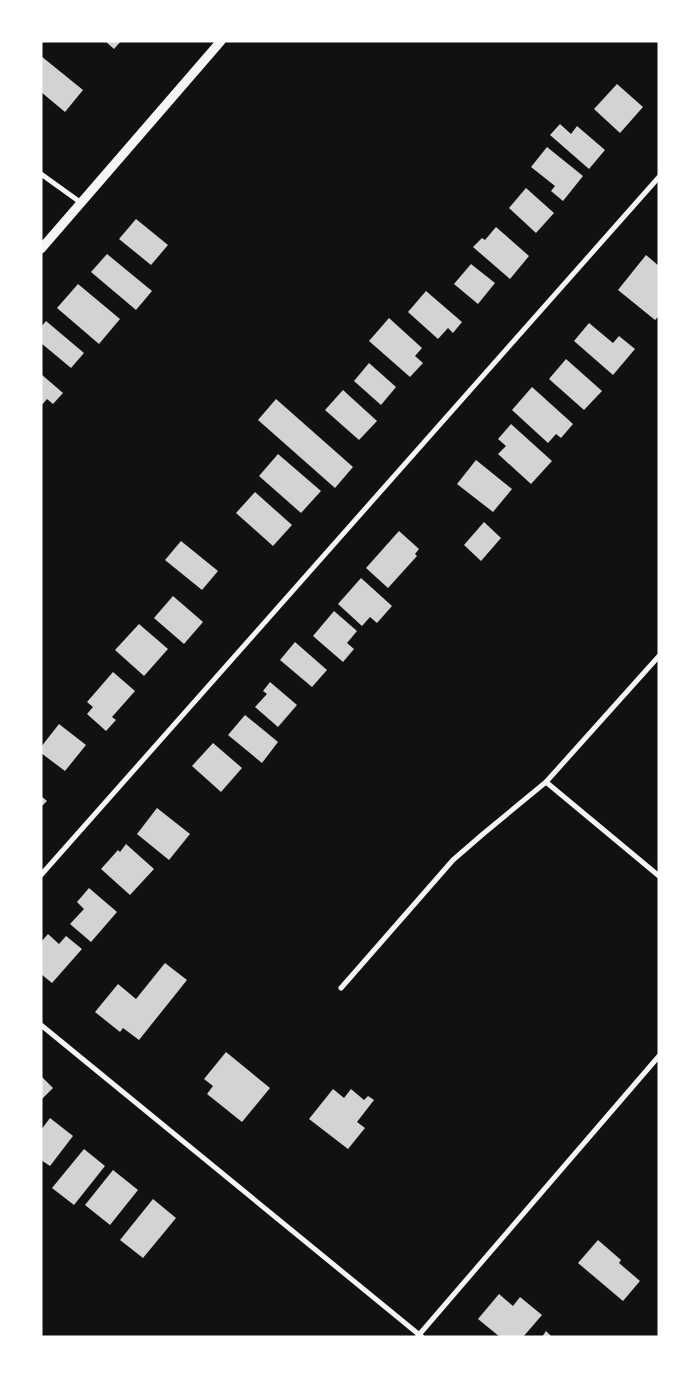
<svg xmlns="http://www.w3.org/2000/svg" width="700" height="1378" font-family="'IBM Plex Serif',serif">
<rect width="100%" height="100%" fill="#111"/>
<g fill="#d3d3d3">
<path d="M 105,41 L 121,41 L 114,49 Z"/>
<path d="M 41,56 L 83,90 L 65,112 L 41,92 Z"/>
<path d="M 617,84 L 643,107 L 620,133 L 594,109 Z"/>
<path d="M 560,124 L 571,134 L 577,126 L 605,150 L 589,169 L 550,135 Z"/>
<path d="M 547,147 L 583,176 L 563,201 L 551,191 L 555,186 L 531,167 Z"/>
<path d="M 526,188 L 554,213 L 536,233 L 509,208 Z"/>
<path d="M 136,219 L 168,245 L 151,265 L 119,239 Z"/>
<path d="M 496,227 L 529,256 L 510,279 L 473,247 L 482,238 L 485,240 Z"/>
<path d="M 107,254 L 152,291 L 136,310 L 91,272 Z"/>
<path d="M 646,255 L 659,266 L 659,316 L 655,320 L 618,290 Z"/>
<path d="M 471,264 L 495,283 L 478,304 L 454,284 Z"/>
<path d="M 78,284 L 120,319 L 99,344 L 57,308 Z"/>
<path d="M 426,291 L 462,322 L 453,333 L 448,328 L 438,339 L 408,312 Z"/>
<path d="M 389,318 L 422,348 L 415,356 L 423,363 L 410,377 L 369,341 Z"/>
<path d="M 46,321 L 84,353 L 71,368 L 41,343 L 41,327 Z"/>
<path d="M 589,323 L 613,343 L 619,336 L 635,349 L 613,375 L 574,341 Z"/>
<path d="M 566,359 L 602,391 L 584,410 L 549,379 Z"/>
<path d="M 369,363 L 396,387 L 381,405 L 354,381 Z"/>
<path d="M 41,374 L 63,393 L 53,404 L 47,399 L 41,406 Z"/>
<path d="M 532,387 L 573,424 L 561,438 L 556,434 L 548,443 L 512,410 Z"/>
<path d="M 343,390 L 377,421 L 359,440 L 325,410 Z"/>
<path d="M 276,399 L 353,467 L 335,488 L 258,420 Z"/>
<path d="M 511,424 L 552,461 L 531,484 L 498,454 L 506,446 L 498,439 Z"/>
<path d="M 278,454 L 321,491 L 301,513 L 259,476 Z"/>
<path d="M 476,460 L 512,489 L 493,512 L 457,484 Z"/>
<path d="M 255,492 L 292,525 L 273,546 L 236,513 Z"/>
<path d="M 484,522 L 501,538 L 481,561 L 464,545 Z"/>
<path d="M 399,531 L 419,549 L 415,554 L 417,556 L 388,588 L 366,568 Z"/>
<path d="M 181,541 L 218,571 L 202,590 L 165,560 Z"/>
<path d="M 361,578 L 392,606 L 377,623 L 370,617 L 362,626 L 338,604 Z"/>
<path d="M 173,596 L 203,622 L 184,644 L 154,618 Z"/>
<path d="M 334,611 L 357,631 L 347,643 L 354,649 L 343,662 L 313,636 Z"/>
<path d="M 139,624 L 168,649 L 144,676 L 115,650 Z"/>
<path d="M 295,642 L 327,670 L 312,687 L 280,660 Z"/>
<path d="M 113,672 L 135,691 L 112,717 L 116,720 L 106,731 L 87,714 L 93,707 L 87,702 Z"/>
<path d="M 270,682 L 297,705 L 278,727 L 255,707 L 267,694 L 263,691 Z"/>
<path d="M 245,715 L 278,742 L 262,763 L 228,735 Z"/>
<path d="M 59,724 L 86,745 L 65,771 L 41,753 L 41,747 Z"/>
<path d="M 213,743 L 242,768 L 221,792 L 192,766 Z"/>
<path d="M 41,796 L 47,801 L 41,807 Z"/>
<path d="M 157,808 L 190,834 L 169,860 L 137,834 Z"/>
<path d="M 126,844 L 154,869 L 130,895 L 101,869 L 118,850 L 120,852 Z"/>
<path d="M 89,888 L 117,912 L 91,942 L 70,924 L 84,909 L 77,902 Z"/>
<path d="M 48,934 L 59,944 L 66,936 L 82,949 L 52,983 L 41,974 L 41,942 Z"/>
<path d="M 165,963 L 187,980 L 139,1040 L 123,1028 L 120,1032 L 95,1012 L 118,984 L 136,999 Z"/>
<path d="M 226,1052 L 270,1088 L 242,1122 L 207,1094 L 213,1086 L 204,1079 Z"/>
<path d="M 41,1076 L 53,1088 L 41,1100 Z"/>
<path d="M 333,1089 L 344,1098 L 351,1089 L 364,1100 L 368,1096 L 374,1100 L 357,1122 L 365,1128 L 348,1149 L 309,1119 Z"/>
<path d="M 50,1118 L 73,1136 L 50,1166 L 41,1160 L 41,1130 Z"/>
<path d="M 84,1149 L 105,1166 L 74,1205 L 52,1188 Z"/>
<path d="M 113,1170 L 138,1190 L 110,1225 L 85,1205 Z"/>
<path d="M 153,1199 L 176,1218 L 143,1258 L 120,1240 Z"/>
<path d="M 598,1240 L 621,1260 L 619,1263 L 640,1281 L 623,1301 L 578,1263 Z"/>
<path d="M 499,1294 L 513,1306 L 520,1297 L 542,1315 L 523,1337 L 500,1337 L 478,1319 Z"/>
<path d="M 546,1331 L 552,1337 L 542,1337 Z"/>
</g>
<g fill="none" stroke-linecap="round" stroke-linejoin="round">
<g stroke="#f5f5f5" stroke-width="5">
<path d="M 41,174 L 80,202"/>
<path d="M 546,782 L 659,876"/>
<path d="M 41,875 L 659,177"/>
<path d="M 341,988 L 453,860 L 483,834 L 546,782 L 659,656"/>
<path d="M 41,1025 L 422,1337"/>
<path d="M 418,1336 L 659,1056"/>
</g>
<path stroke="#f5f5f5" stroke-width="9" d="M 41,249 L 221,41"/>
</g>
<rect width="700" height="1378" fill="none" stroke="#ffffff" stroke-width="85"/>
</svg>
